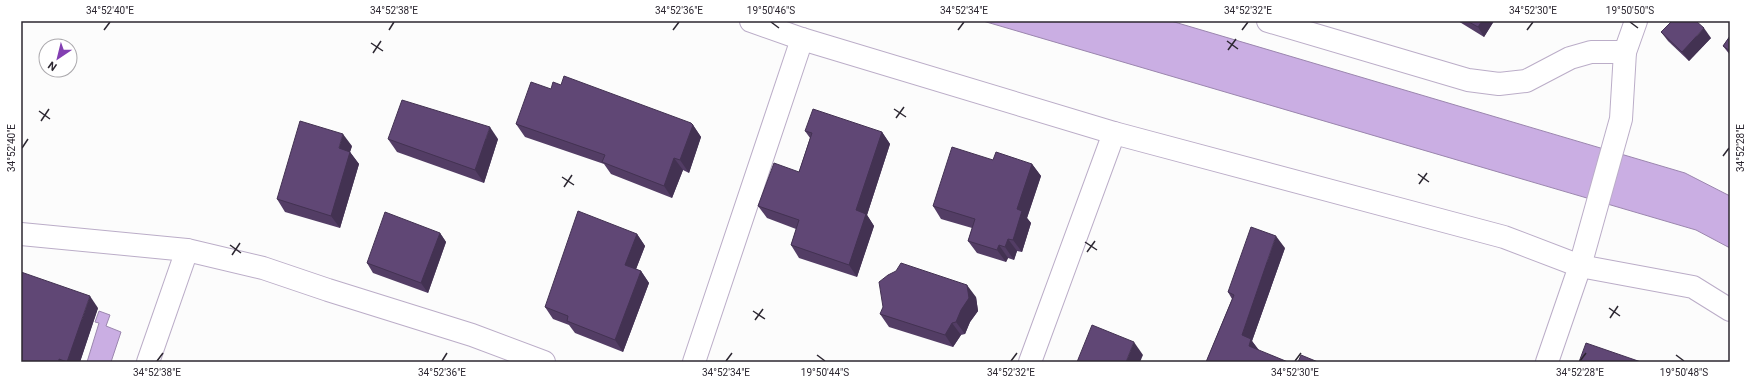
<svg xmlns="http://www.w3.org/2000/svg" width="1751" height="383" font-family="Roboto,sans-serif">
<rect width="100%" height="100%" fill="#fcfcfc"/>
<g fill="#caaee3" stroke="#9b86ae">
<path d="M 983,21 L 1171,21 L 1685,173 L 1730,196 L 1730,248 L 1696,230 Z"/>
<path d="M 99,311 L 110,315 L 106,326 L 121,332 L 111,362 L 87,362 L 99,323 L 95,322 Z"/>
</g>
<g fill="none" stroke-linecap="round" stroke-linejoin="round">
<g stroke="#bbadc8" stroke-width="24">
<g id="minor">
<path d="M 751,21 L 802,39 L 1114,133 L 1504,237 L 1580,266 L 1693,287 L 1730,310"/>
<path d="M 1268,21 L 1468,80 L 1499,84 L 1526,81 L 1570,58 L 1591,52 L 1625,52 L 1636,21"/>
<path d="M 21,234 L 187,250 L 263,268 L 328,290 L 472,335 L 544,362"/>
<path d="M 148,362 L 187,250"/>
<path d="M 694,362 L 802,39"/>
<path d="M 1030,362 L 1114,133"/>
<path d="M 1547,362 L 1580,266 L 1621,119 L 1625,52"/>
</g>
</g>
<use href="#minor" stroke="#fff" stroke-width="22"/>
</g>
<g fill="#533d65">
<path d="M 1458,21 L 1494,21 L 1484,37 Z"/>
<path d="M 1661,32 L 1711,38 L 1689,61 L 1668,41 Z"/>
<path d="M 1730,36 L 1730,55 L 1723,46 Z"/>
<path d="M 551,89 L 693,125 L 701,137 L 689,173 L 683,170 L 672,198 L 611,174 L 604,164 L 525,137 L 516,124 Z"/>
<path d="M 805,131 L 882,132 L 890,144 L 867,215 L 874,226 L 857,277 L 799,258 L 791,245 L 796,229 L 767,218 L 758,206 L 799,172 L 810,138 Z"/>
<path d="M 388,139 L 498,139 L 484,183 L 397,152 Z"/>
<path d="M 352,146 L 350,152 L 359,164 L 340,228 L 285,212 L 277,199 Z"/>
<path d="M 993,160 L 1032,164 L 1041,176 L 1027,218 L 1031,223 L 1022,252 L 1017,251 L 1014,260 L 1008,258 L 1006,262 L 977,253 L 968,241 L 972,228 L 941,219 L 933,206 Z"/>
<path d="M 440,233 L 446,242 L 428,293 L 373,273 L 367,263 Z"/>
<path d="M 637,234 L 645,246 L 636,269 L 641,271 L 649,283 L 623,352 L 575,333 L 569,325 L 553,319 L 545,307 Z"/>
<path d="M 1285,248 L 1252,341 L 1259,350 L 1206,362 L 1232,299 L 1228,292 Z"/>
<path d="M 976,297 L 978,311 L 970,322 L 965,334 L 961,335 L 953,347 L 889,327 L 880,314 Z"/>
<path d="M 98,308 L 80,362 L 21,362 Z"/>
</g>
<g fill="#433252">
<path d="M 1482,21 L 1494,21 L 1484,37 L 1478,27 Z"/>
<path d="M 1704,28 L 1711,38 L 1689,61 L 1682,52 Z"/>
<path d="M 693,125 L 701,137 L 689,173 L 680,160 Z"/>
<path d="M 490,127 L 498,139 L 484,183 L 475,170 Z"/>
<path d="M 882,132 L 890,144 L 867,215 L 874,226 L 857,277 L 849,265 L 856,210 Z"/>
<path d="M 343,134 L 352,146 L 350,152 L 359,164 L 340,228 L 331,216 L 339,148 Z"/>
<path d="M 674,158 L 683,170 L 672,198 L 664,186 Z"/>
<path d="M 1032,164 L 1041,176 L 1027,218 L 1031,223 L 1022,252 L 1013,240 L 1017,209 Z"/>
<path d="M 440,233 L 446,242 L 428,293 L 421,283 Z"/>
<path d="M 637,234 L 645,246 L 633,277 L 625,265 Z"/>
<path d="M 1276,236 L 1285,248 L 1252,341 L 1259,351 L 1257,357 L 1242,335 Z"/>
<path d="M 1008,239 L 1017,251 L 1014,260 L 1005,247 Z"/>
<path d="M 999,245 L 1008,258 L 1006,262 L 997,250 Z"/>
<path d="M 641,271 L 649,283 L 623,352 L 615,340 Z"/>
<path d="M 967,285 L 976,297 L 978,311 L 970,322 L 965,334 L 956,322 Z"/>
<path d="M 90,296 L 98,308 L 80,362 L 67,362 Z"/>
<path d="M 952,323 L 961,335 L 953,347 L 945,335 Z"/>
<path d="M 1134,342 L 1143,355 L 1140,362 L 1126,362 Z"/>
</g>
<g fill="#604775" stroke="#433252">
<path d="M 1467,21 L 1482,21 L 1478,27 Z"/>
<path d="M 1672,21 L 1696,21 L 1704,28 L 1682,52 L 1661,32 Z"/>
<path d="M 1730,36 L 1730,51 L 1723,46 Z"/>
<path d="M 564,76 L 691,123 L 693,125 L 680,160 L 674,158 L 664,186 L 602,162 L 605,155 L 516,124 L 531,82 L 551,89 L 553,82 L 561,85 Z"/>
<path d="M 402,100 L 490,127 L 475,170 L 388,139 Z"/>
<path d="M 813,109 L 882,132 L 856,210 L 866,214 L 849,265 L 791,245 L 799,220 L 758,206 L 774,163 L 799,172 L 812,133 L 805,131 Z"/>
<path d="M 300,121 L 343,134 L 339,148 L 350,152 L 331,216 L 277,199 Z"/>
<path d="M 952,147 L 993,160 L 996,152 L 1032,164 L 1017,209 L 1022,211 L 1013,240 L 1008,239 L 1005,247 L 999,245 L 997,250 L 968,241 L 975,219 L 933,206 Z"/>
<path d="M 578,211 L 637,234 L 625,265 L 641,271 L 615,340 L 567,321 L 568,316 L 545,307 Z"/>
<path d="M 385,212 L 440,233 L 421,283 L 367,263 Z"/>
<path d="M 1251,227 L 1276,236 L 1242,335 L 1251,339 L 1249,346 L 1288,362 L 1206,362 L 1234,295 L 1228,292 Z"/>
<path d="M 901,263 L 967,285 L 969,298 L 961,310 L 956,322 L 952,323 L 945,335 L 880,314 L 883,307 L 879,282 L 888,275 L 896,271 Z"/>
<path d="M 21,272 L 90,296 L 67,362 L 59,359 L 59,362 L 21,362 Z"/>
<path d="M 1092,325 L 1134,342 L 1126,362 L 1077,362 Z"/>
<path d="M 1586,343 L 1641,362 L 1579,362 Z"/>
<path d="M 1301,355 L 1318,362 L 1298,362 Z"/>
</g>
<path fill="none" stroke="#2c2731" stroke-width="1.5" d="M 771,22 L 779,28M 1630,22 L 1638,28M 104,30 L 110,22M 389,30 L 394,22M 673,30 L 679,22M 958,30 L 964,22M 1242,30 L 1248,22M 1527,30 L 1533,22M 1227,41 L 1238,49M 371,43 L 383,51M 1228,50 L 1236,39M 373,53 L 381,41M 894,109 L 906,117M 39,111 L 50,119M 896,118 L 904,107M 41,121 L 49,109M 22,148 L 28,139M 1723,156 L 1729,148M 1418,174 L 1429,182M 562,177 L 574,185M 1419,184 L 1427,173M 564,187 L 572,175M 1085,242 L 1097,250M 230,245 L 241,253M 1087,252 L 1095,241M 232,255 L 240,243M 1609,308 L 1620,316M 753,311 L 765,319M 1610,318 L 1618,306M 755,320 L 763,309M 817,355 L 825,361M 1676,355 L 1684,361M 157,361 L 163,353M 442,361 L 447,353M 726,361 L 732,353M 1011,361 L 1017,353M 1295,361 L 1301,353M 1580,361 L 1586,353"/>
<rect width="1751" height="383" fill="none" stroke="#ffffff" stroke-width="44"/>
<g transform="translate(58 58) rotate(215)"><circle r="19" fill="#ffffff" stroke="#aba9ad"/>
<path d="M0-3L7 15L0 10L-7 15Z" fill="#833fb2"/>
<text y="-6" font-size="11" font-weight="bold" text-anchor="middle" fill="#2c2731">N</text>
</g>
<rect x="22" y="22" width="1707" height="339" fill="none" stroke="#2c2731" stroke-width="1.5"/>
<g font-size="10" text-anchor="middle" fill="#2c2731">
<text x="110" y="14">34°52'40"E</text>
<text x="394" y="14">34°52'38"E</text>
<text x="679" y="14">34°52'36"E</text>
<text x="771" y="14">19°50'46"S</text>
<text x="964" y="14">34°52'34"E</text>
<text x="1248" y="14">34°52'32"E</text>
<text x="1533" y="14">34°52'30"E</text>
<text x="1630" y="14">19°50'50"S</text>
<text transform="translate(11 148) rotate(-90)" y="4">34°52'40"E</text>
<text transform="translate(1740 148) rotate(-90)" y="4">34°52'28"E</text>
<text x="157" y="376">34°52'38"E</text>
<text x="442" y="376">34°52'36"E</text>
<text x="726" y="376">34°52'34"E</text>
<text x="825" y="376">19°50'44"S</text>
<text x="1011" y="376">34°52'32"E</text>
<text x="1295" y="376">34°52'30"E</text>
<text x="1580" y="376">34°52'28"E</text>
<text x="1684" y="376">19°50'48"S</text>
</g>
</svg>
